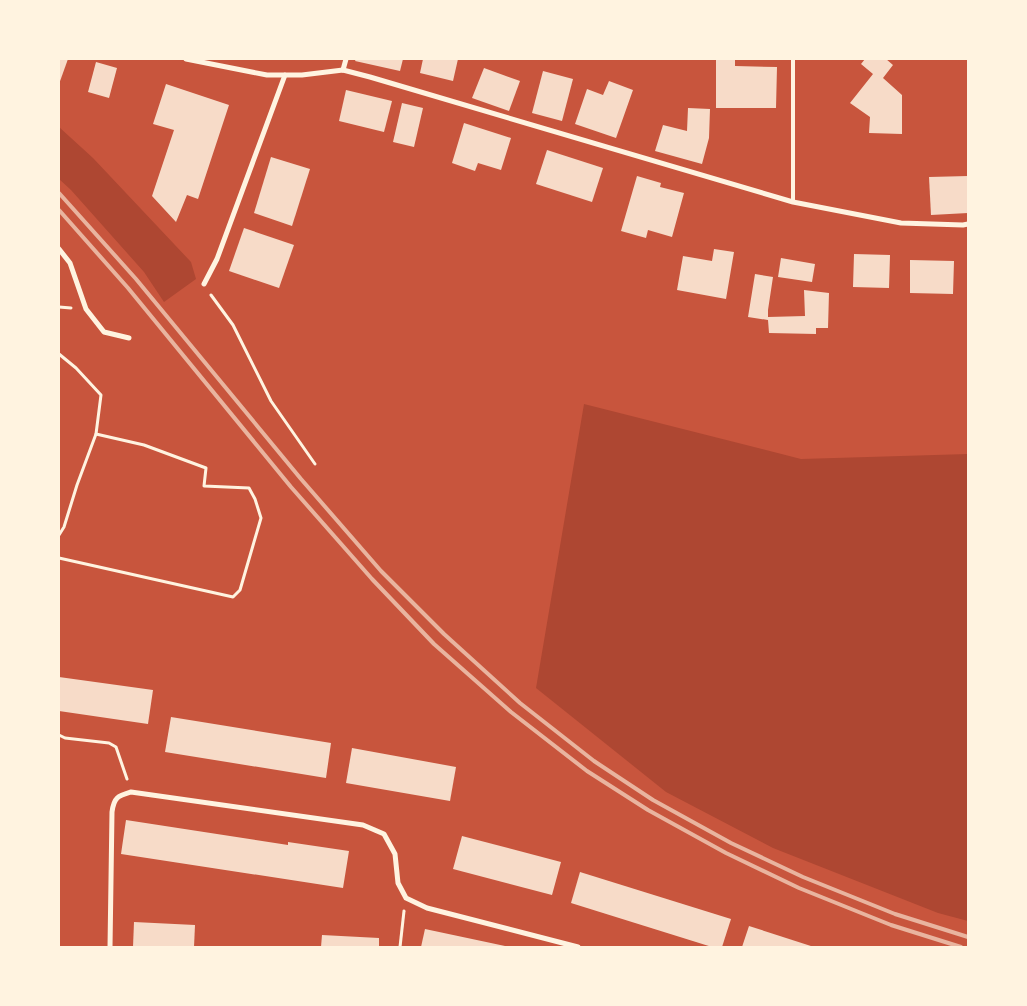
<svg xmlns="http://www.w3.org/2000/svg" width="1027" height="1006" font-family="'Source Serif 4',serif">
<rect width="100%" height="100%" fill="#c8553d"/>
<g fill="#ae4732">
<path d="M 59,127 L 93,158 L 191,262 L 196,279 L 164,302 L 144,272 L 71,190 L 59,179 Z"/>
<path d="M 584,404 L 801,459 L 968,454 L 968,921 L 938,913 L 773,848 L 666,792 L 536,688 Z"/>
</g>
<g fill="#f7dbc8">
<path d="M 59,59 L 68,59 L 59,84 Z"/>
<path d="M 356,59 L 403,59 L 400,71 L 355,61 Z"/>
<path d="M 423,59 L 458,59 L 453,81 L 420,73 Z"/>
<path d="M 716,59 L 735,59 L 735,66 L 777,67 L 776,108 L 716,108 Z"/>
<path d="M 865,59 L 886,59 L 893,65 L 883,78 L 902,95 L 902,134 L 869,133 L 870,117 L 850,103 L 873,74 L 861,64 Z"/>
<path d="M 96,62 L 117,68 L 109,98 L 88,92 Z"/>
<path d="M 484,68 L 520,81 L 509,111 L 472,98 Z"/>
<path d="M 543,71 L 573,79 L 562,121 L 532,113 Z"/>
<path d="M 609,81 L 633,90 L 616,138 L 575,124 L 587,89 L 603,95 Z"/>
<path d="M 166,84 L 229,105 L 198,199 L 187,195 L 176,222 L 152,196 L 174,130 L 153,124 Z"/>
<path d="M 346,90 L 392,101 L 384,132 L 339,121 Z"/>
<path d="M 402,103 L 423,108 L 414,147 L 393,142 Z"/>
<path d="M 688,108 L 710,109 L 709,138 L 702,164 L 655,151 L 663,125 L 687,131 Z"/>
<path d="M 464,123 L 511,138 L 501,170 L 478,163 L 475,171 L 452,163 Z"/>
<path d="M 547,150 L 603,168 L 592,202 L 536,184 Z"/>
<path d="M 271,157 L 310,169 L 292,226 L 254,213 Z"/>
<path d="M 637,176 L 661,183 L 660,187 L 684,193 L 672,237 L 648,230 L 646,238 L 621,231 Z"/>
<path d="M 968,176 L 968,213 L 931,215 L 929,177 Z"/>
<path d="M 244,228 L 294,245 L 279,288 L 229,271 Z"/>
<path d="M 714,249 L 734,252 L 726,299 L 677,290 L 683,256 L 712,261 Z"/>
<path d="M 854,254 L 890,255 L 889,288 L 853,287 Z"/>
<path d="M 781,258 L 815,264 L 812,282 L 778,277 Z"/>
<path d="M 910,260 L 954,261 L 953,294 L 910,293 Z"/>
<path d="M 755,274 L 773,277 L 768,310 L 768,317 L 805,316 L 804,290 L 829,293 L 828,328 L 816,328 L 816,334 L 769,333 L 768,320 L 748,317 Z"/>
<path d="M 59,677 L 153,690 L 148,724 L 59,711 Z"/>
<path d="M 171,717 L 331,743 L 326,778 L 165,752 Z"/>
<path d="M 352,748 L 456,767 L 450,801 L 346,783 Z"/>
<path d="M 126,820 L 288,845 L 288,842 L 349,851 L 343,888 L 121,854 Z"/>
<path d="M 462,836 L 561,862 L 552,895 L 453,869 Z"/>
<path d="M 580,872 L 731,919 L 722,947 L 712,947 L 571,903 Z"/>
<path d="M 134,922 L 195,925 L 194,947 L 133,947 Z"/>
<path d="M 749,926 L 814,947 L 742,947 Z"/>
<path d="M 425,929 L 505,946 L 505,947 L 421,947 Z"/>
<path d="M 322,935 L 379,938 L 379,947 L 321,947 Z"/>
</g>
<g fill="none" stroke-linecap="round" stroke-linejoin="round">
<g stroke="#fff3e0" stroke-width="3">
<path d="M 211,295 L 233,325 L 271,401 L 315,464"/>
<path d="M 59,307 L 71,308"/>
<path d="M 59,354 L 76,368 L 101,395 L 96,434 L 77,485 L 64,527 L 59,535"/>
<path d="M 59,558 L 233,597 L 240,590 L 261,518 L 255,499 L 249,488 L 204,486 L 206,468 L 144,445 L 96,434"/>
<path d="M 59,735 L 65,738 L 109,743 L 116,747 L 127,779"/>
<path d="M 400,947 L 404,911"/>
</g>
<path stroke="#fff3e0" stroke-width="4" d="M 793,202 L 793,59"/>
<g stroke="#fff3e0" stroke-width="5">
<path d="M 186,59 L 267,75 L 302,75 L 343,70 L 370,77 L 793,202 L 901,223 L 963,225 L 968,224"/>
<path d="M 343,70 L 346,59"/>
<path d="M 59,249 L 70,263 L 86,309 L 104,332 L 129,338"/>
<path d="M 204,284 L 217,259 L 285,75"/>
<path d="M 110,947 L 112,812 C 114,797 118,796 131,792 L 363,825 L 384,834 L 395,854 L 398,883 L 406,898 L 427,908 L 578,947"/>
</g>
<g stroke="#e9b49f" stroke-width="4">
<path d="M 59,193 L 136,279 L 301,479 L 381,571 L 444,634 L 520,703 L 594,761 L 653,800 L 731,843 L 803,877 L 895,914 L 968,937"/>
<path d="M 59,210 L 128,288 L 291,487 L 372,579 L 434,644 L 511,712 L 587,771 L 648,810 L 726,853 L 799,888 L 891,925 L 961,947"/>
</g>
</g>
<rect width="1027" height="1006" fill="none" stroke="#fff3e0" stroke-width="120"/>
</svg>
